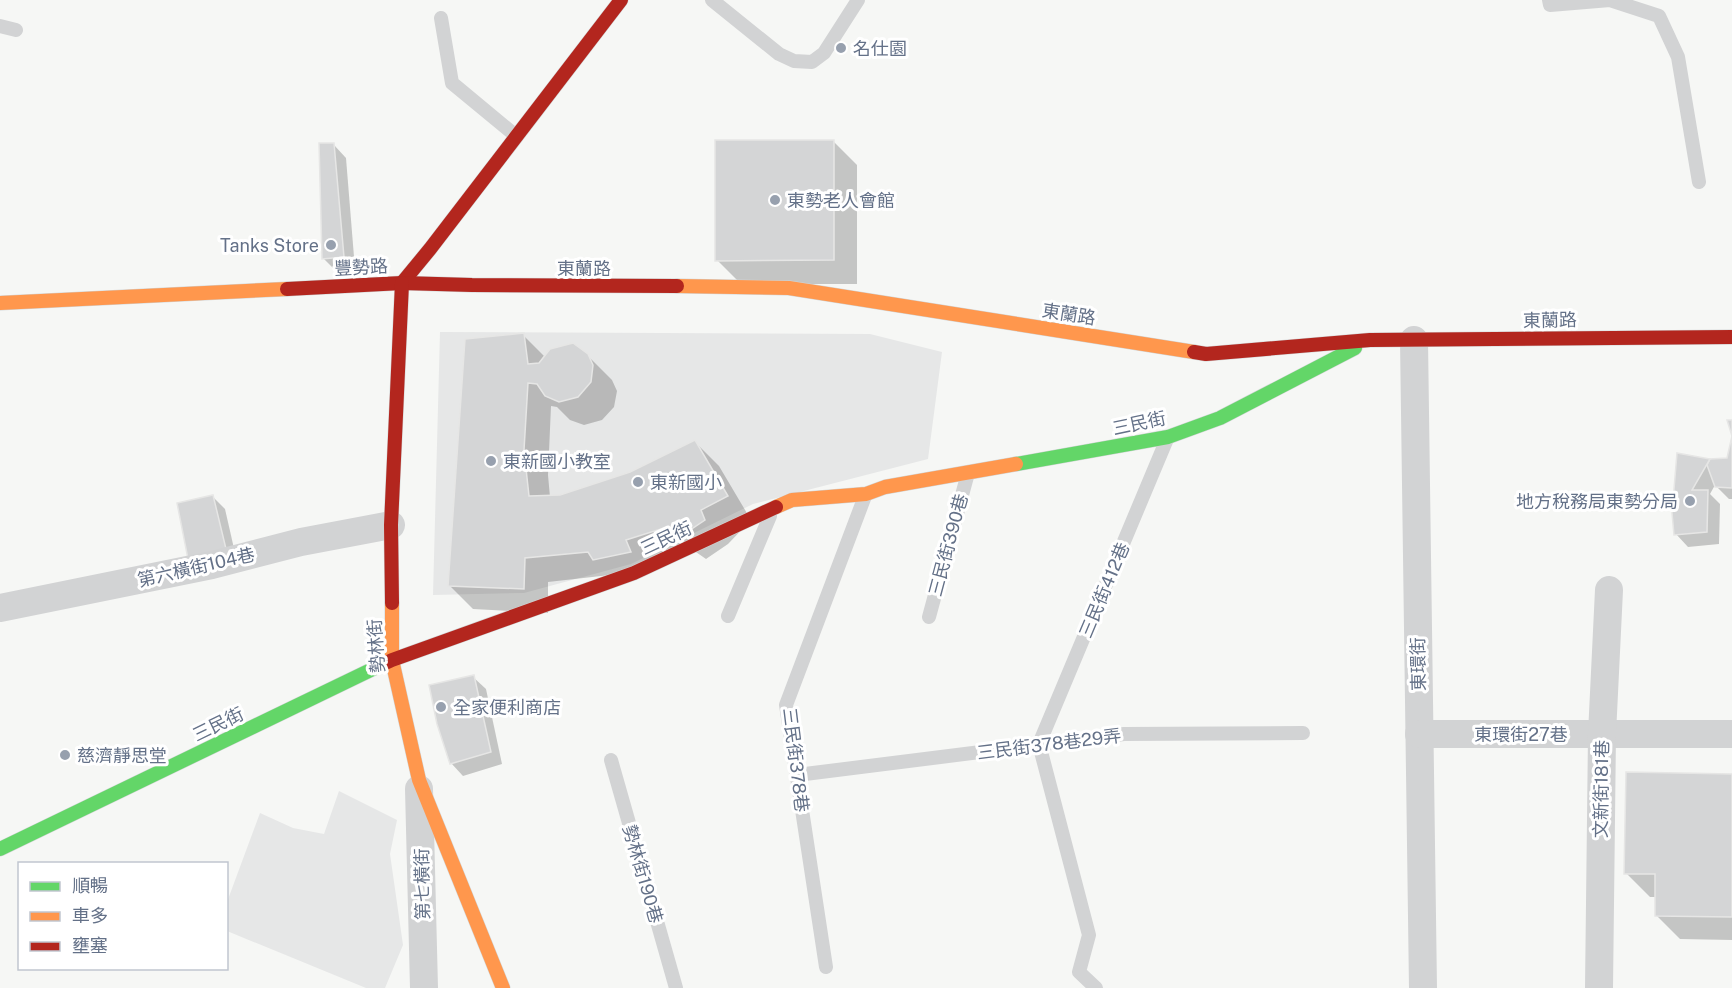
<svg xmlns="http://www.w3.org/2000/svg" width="1732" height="988" font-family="'Public Sans','Noto Sans TC',sans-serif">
<rect width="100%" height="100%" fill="#f6f7f5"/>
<g fill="#e6e7e7">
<path d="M 440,332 L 870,334 L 942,352 L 928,459 L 753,504 L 631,564 L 524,593 L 433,595 Z"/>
<path d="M 339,791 L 397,820 L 390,854 L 403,945 L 385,988 L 366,988 L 227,931 L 227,902 L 260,813 L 293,828 L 324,834 Z"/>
</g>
<g fill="#0003">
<path d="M 833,141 L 857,165 L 857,284 L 741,284 L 717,260 Z"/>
<path d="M 334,145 L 346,158 L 355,269 L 336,271 L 324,259 Z"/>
<path d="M 523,335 L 545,357 L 587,355 L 612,380 L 617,391 L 614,407 L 602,420 L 584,425 L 570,420 L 557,407 L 551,406 L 548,475 L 550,497 L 560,497 L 630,473 L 695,442 L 719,466 L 751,520 L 728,544 L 706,559 L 693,550 L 610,575 L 548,582 L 548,613 L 473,609 L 449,585 Z"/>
<path d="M 1732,441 L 1732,499 L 1729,499 L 1715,485 L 1710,494 L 1720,504 L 1719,544 L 1688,547 L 1676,534 L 1678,455 L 1710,461 L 1728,460 Z"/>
<path d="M 212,496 L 225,509 L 238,566 L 203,576 Z"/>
<path d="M 473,677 L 486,689 L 502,764 L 463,776 L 451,763 Z"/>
<path d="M 1732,775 L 1732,940 L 1680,939 L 1656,915 L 1657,897 L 1650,897 L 1626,873 Z"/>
</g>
<g fill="#d4d5d6" stroke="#e6e6e5" stroke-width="1.5">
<path d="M 715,140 L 834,140 L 834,260 L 715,261 Z"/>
<path d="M 319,143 L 334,143 L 344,257 L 322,259 Z"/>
<path d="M 524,333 L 528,364 L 539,363 L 550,349 L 573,343 L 588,354 L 593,365 L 591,382 L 578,397 L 559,402 L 545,396 L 537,384 L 528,383 L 524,450 L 529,496 L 560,495 L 630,472 L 695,440 L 728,496 L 701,510 L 705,520 L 681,536 L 667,527 L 626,540 L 631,552 L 593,560 L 588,552 L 525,558 L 524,589 L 448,586 L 465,339 Z"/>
<path d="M 1727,420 L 1732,420 L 1732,488 L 1715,487 L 1707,465 L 1710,459 L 1727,458 L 1732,436 Z"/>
<path d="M 1677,453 L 1710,459 L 1692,490 L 1708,490 L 1707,532 L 1674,535 L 1672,513 Z"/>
<path d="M 213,495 L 227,553 L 189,564 L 177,503 Z"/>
<path d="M 474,675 L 491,752 L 450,764 L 437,724 L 429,685 Z"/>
<path d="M 1626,772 L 1732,774 L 1732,917 L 1655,916 L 1655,874 L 1624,874 Z"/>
</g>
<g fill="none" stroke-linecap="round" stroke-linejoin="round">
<g stroke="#d2d5d6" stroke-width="15">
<g id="fast">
<path d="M 1016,464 L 1168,437 L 1220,418 L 1355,348"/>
<path d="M 0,849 L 379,666"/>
</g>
</g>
<g stroke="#d2d5d6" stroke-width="15">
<g id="slow">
<path d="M 677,286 L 789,288 L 1194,352"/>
<path d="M 0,303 L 287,289"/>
<path d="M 776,507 L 792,500 L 866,494 L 885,487 L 1016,464"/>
<path d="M 392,603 L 392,660 L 419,780 L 503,988"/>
</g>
</g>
<g stroke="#d2d5d6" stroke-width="15">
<g id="jam">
<path d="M 402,283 L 430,249 L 621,0"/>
<path d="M 287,289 L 402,283 L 472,285 L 677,286"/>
<path d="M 1194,352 L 1206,354 L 1370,340 L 1732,337"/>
<path d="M 392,603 L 391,525 L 402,283"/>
<path d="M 379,666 L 392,660 L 634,573 L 776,507"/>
</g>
</g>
<g stroke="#d2d3d4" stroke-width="14">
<path d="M 712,0 L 779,54 L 794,61 L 812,62 L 824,53 L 858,0"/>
<path d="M 1549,0 L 1550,5 L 1610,0 L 1659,16 L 1678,57 L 1699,182"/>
<path d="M 441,18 L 452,83 L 516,136"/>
<path d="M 0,26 L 16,30"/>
<path d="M 728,616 L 770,516"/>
<path d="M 929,617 L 968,473"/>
<path d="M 611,760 L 676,988"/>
<path d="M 797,775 L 1124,734 L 1303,733"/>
<path d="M 826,967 L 786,705 L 865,496"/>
<path d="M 1096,988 L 1079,972 L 1089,935 L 1039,744 L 1167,439"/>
</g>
<g stroke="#d2d3d4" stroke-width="28">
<path d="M 1414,340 L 1423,988"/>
<path d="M 0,608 L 212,565 L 301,542 L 391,525"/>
<path d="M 1419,734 L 1732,734"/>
<path d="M 419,789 L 424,988"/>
<path d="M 1599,988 L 1602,734 L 1609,590"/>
</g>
<use href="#fast" stroke="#63d668" stroke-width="14"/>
<use href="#slow" stroke="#ff974d" stroke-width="14"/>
<use href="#jam" stroke="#b3261e" stroke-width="14"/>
</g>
<g fill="#97a0ae" stroke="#fff" stroke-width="2">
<circle cx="841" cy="48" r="6"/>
<circle cx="775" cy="200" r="6"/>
<circle cx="331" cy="245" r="6"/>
<circle cx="491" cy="461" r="6"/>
<circle cx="638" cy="482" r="6"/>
<circle cx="1690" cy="501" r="6"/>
<circle cx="441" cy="707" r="6"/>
<circle cx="65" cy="755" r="6"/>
</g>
<g text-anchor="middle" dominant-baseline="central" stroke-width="6" stroke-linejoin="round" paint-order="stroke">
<g font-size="18" fill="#647188" stroke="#fff" text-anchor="start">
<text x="853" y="48">名仕園</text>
<text x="787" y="200">東勢老人會館</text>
<text x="319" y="245" text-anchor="end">Tanks Store</text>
<text x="503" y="461">東新國小教室</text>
<text x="650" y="482">東新國小</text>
<text x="1678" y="501" text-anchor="end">地方稅務局東勢分局</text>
<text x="453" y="707">全家便利商店</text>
<text x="77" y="755">慈濟靜思堂</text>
</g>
<g font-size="18" fill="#647188" stroke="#fff">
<text transform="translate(361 267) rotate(-3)">豐勢路</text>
<text x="584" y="268">東蘭路</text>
<text transform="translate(1069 314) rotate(9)">東蘭路</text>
<text transform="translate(1550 320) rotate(-1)">東蘭路</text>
<text transform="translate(1139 423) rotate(-12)">三民街</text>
<text transform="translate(666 538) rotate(-25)">三民街</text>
<text transform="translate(948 545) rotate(-75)">三民街390巷</text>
<text transform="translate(196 567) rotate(-13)">第六橫街104巷</text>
<text transform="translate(1104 590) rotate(-67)">三民街412巷</text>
<text transform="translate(376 646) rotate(-94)">勢林街</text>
<text transform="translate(1418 664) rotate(-91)">東環街</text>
<text transform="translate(218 724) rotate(-26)">三民街</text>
<text x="1521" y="734">東環街27巷</text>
<text transform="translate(1049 744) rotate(-7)">三民街378巷29弄</text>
<text transform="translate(796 760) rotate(83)">三民街378巷</text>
<text transform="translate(1601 789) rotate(-89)">文新街181巷</text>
<text transform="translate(643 874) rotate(74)">勢林街190巷</text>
<text transform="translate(422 884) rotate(-91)">第七橫街</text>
</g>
</g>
<rect x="18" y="862" width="210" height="108" fill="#ffffff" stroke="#c1c6cf" stroke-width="1.5"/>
<rect x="30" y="882" width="30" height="9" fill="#63d668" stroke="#c1c6cf" stroke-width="1.5"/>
<text x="72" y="892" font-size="18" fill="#647188">順暢</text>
<rect x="30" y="912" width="30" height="9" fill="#ff974d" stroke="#c1c6cf" stroke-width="1.5"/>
<text x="72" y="922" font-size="18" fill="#647188">車多</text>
<rect x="30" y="942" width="30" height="9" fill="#b3261e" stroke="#c1c6cf" stroke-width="1.5"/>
<text x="72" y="952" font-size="18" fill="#647188">壅塞</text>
</svg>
